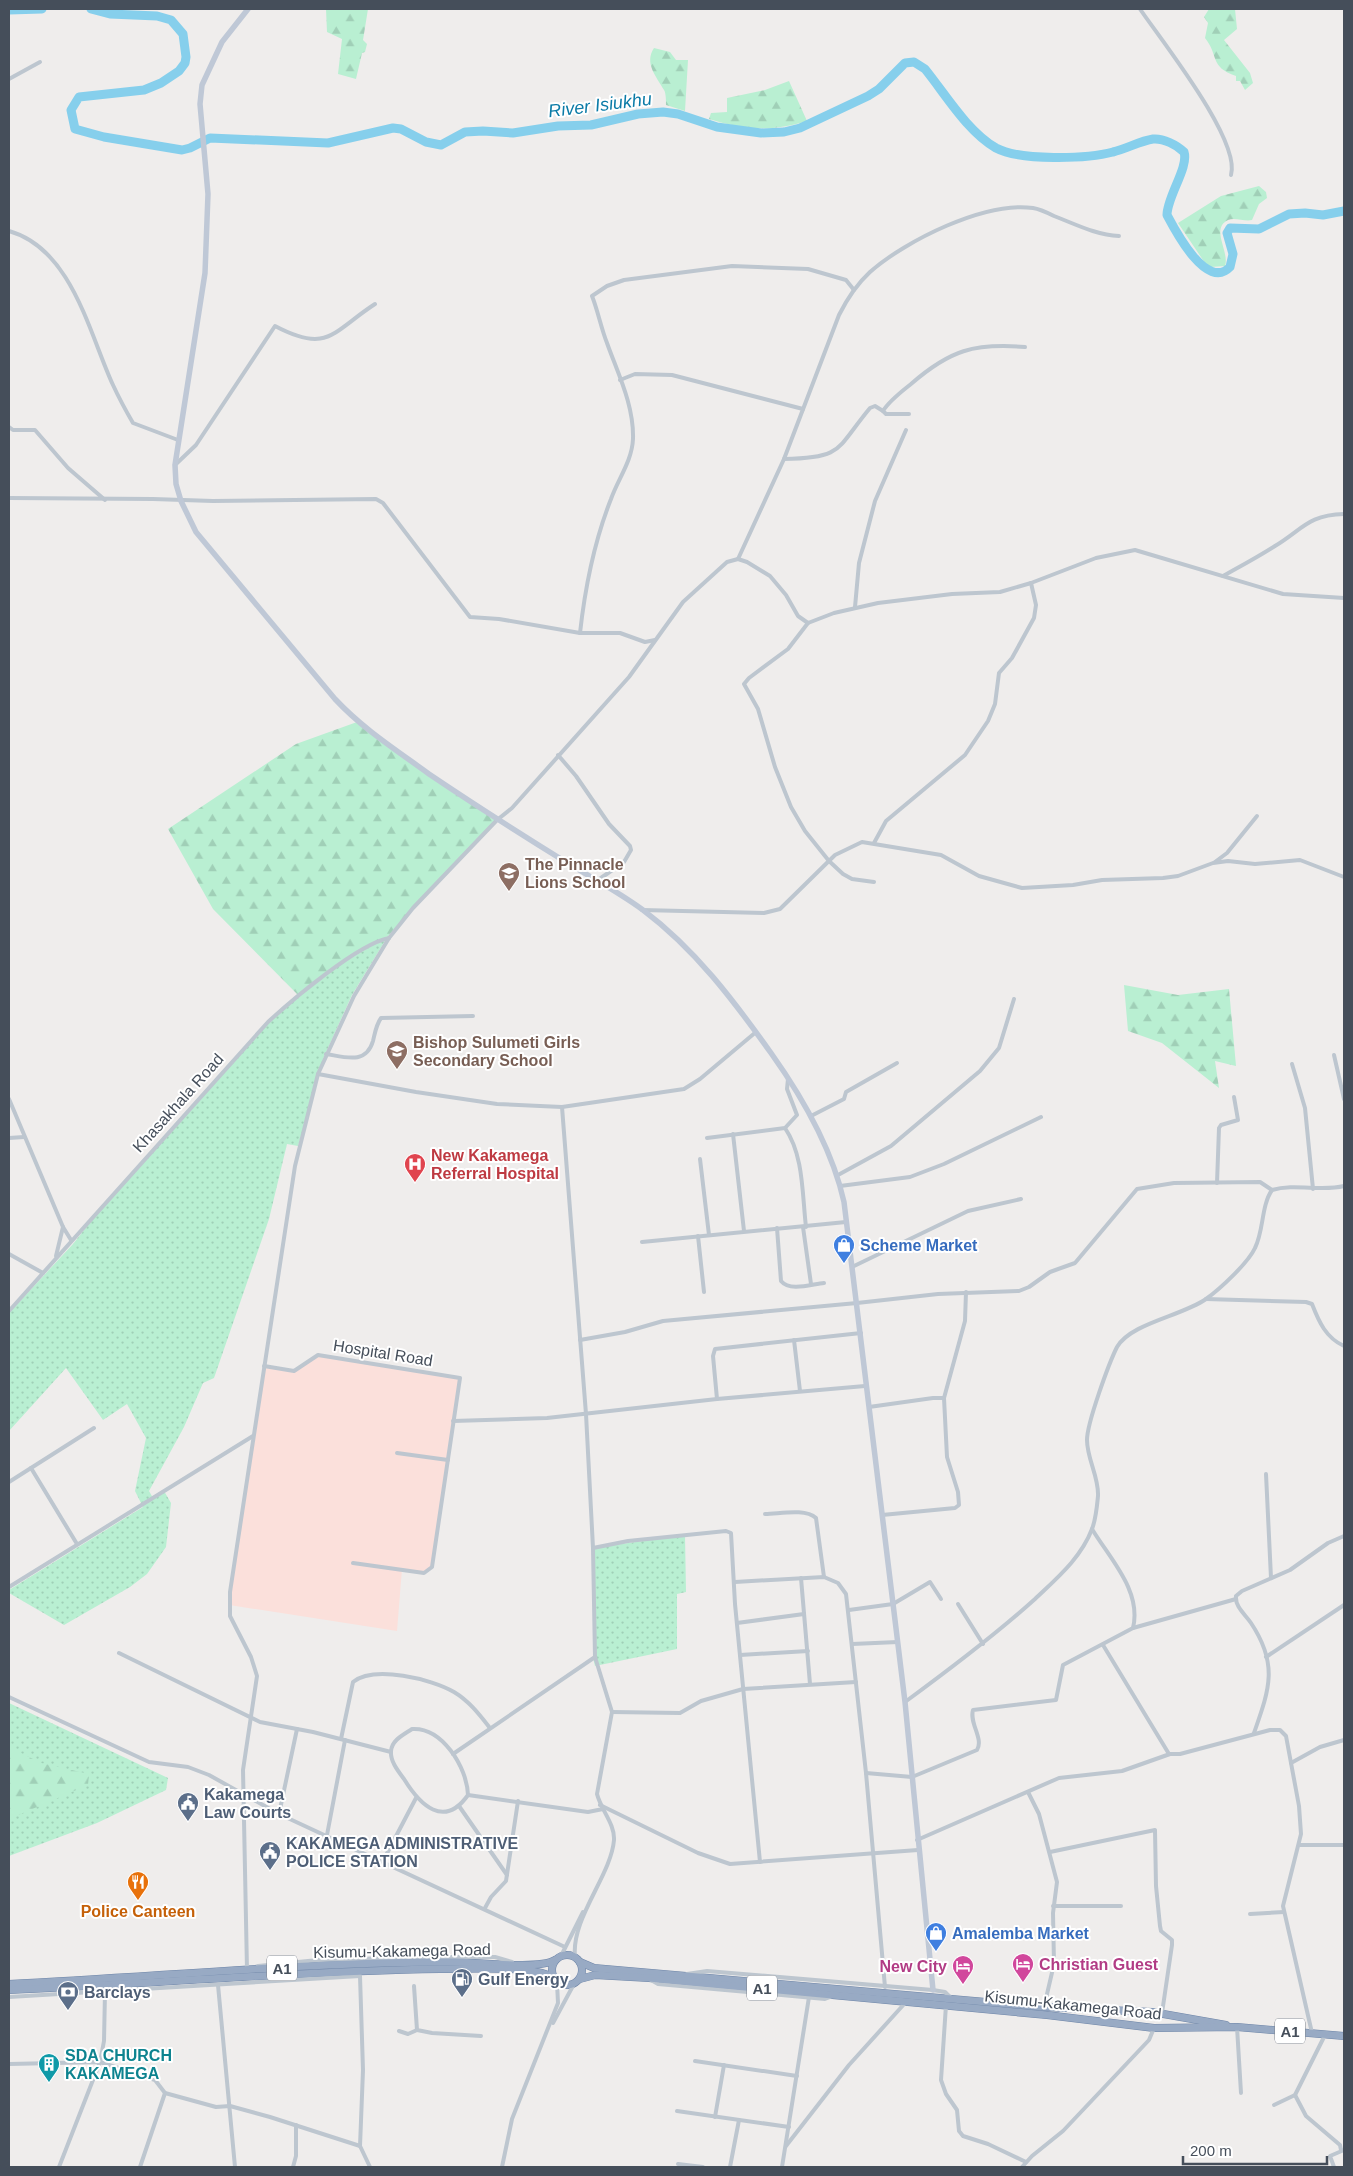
<svg xmlns="http://www.w3.org/2000/svg" width="1353" height="2176" font-family="Helvetica,sans-serif">
<defs>
<pattern id="grass-dots" width="8" height="8" patternUnits="userSpaceOnUse" patternTransform="scale(1.25)"><rect width="8" height="8" fill="#b9efd2"/><path d="M2 2h.1M6 6h.1" fill="none" stroke="#a0cfb7" stroke-width="1.8" stroke-linecap="round"/></pattern>
<pattern id="forest-firs" width="22" height="20" patternUnits="userSpaceOnUse" patternTransform="scale(1.25)"><rect width="22" height="20" fill="#b9efd2"/><path d="M5 1l3.5 6h-7zM16 11l3.5 6h-7z" fill="#a0cfb7"/></pattern>
</defs>
<rect width="100%" height="100%" fill="#efedec"/>
<path fill="#fbe0db" d="M 319,1356 L 459,1378 L 431,1566 L 425,1572 L 402,1569 L 397,1631 L 229,1605 L 264,1367 L 291,1371 Z"/>
<g fill="url(#grass-dots)">
<path d="M 388,936 L 352,995 L 323,1059 L 298,1146 L 287,1144 L 269,1219 L 214,1378 L 203,1383 L 184,1427 L 149,1491 L 153,1498 L 164,1491 L 171,1503 L 166,1547 L 147,1574 L 130,1587 L 64,1625 L 9,1593 L 9,1590 L 143,1507 L 135,1491 L 146,1438 L 127,1404 L 103,1420 L 66,1368 L 9,1431 L 9,1313 L 73,1244 L 107,1201 L 286,1004 L 338,966 Z"/>
<path d="M 685,1535 L 686,1592 L 677,1594 L 677,1649 L 595,1666 L 593,1658 L 593,1548 Z"/>
<path d="M 9,1703 L 168,1778 L 166,1790 L 97,1823 L 9,1856 Z"/>
</g>
<g fill="url(#forest-firs)">
<path d="M 326,9 L 368,9 L 363,40 L 367,44 L 365,52 L 362,53 L 356,79 L 338,74 L 342,39 L 327,32 Z"/>
<path d="M 1209,9 L 1235,9 L 1237,29 L 1224,40 L 1250,73 L 1253,83 L 1245,90 L 1240,81 L 1236,81 L 1236,76 C 1209,67 1219,55 1205,38 L 1208,23 L 1204,17 Z"/>
<path d="M 654,48 L 670,52 L 676,60 L 688,60 L 685,111 L 666,105 C 666,101 666,93 664,90 C 656,76 644,63 654,48 Z"/>
<path d="M 789,81 L 807,121 C 772,132 744,130 709,119 L 711,113 L 727,112 L 727,98 L 765,90 Z"/>
<path d="M 1259,186 L 1266,192 L 1267,198 L 1259,204 L 1252,220 C 1245,222 1235,217 1228,220 C 1210,229 1230,252 1225,266 L 1210,267 L 1205,263 L 1178,223 L 1221,196 Z"/>
<path d="M 357,722 L 496,820 L 388,936 L 338,966 L 298,995 L 213,909 L 168,829 L 296,744 Z"/>
<path d="M 1124,985 L 1178,995 L 1229,989 L 1236,1066 L 1215,1061 L 1219,1088 L 1162,1043 L 1128,1031 Z"/>
<path d="M 9,1747 L 41,1763 L 89,1774 L 88,1785 L 9,1819 Z"/>
</g>
<g fill="none" stroke-linecap="round" stroke-linejoin="round">
<g stroke="#86cfec" stroke-width="9">
<path d="M 91,9 L 110,14 L 157,16 L 171,20 L 183,34 L 186,57 L 185,63 L 179,71 L 161,83 L 144,90 L 79,97 L 71,110 L 75,129 L 104,137 L 182,150 L 190,148 L 210,138 L 328,143 L 393,128 L 401,129 L 426,142 L 441,145 L 465,132 L 483,131 L 513,133 L 558,126 L 591,125 L 638,114 L 663,112 L 678,114 L 717,127 L 761,133 L 784,132 L 800,128 L 868,96 L 879,89 L 905,63 L 914,62 L 925,69 C 946,95 967,131 996,148 C 1020,161 1087,159 1113,152 C 1126,149 1140,141 1153,139 C 1163,138 1177,145 1184,152 C 1189,167 1167,197 1167,215 C 1176,232 1207,291 1230,267 L 1233,254 L 1227,233 L 1230,228 L 1259,229 L 1289,214 L 1305,213 L 1323,215 L 1344,211"/>
<path d="M 9,10 L 42,9"/>
</g>
<g stroke="#6f86a8" stroke-width="8">
<g id="trunk">
<circle cx="567" cy="1970" r="15"/>
<path d="M 580,1962 L 594,1968 L 1044,2007 L 1152,2012 L 1226,2025"/>
<path d="M 580,1979 L 595,1975 L 649,1978 L 1047,2015 L 1154,2028 L 1237,2027 L 1344,2036"/>
<path d="M 9,1984 C 157,1977 306,1962 454,1962 C 477,1962 538,1970 555,1960"/>
<path d="M 9,1990 C 153,1984 296,1971 440,1969 C 467,1969 531,1965 553,1977"/>
</g>
</g>
<g stroke="#bdc6cf" stroke-width="4">
<path d="M 1140,9 C 1161,40 1241,140 1231,175"/>
<path d="M 9,79 L 40,62"/>
<path d="M 9,231 C 72,249 89,333 113,385 C 119,398 126,411 133,423 L 178,440"/>
<path d="M 620,380 L 635,374 L 672,375 L 803,409"/>
<path d="M 909,414 L 886,414 L 883,411 C 889,401 901,392 911,384 C 950,350 974,343 1025,347"/>
<path d="M 9,427 L 13,430 L 35,430 L 68,468 L 105,500"/>
<path d="M 784,459 C 844,458 836,449 870,408 L 875,406 L 883,411"/>
<path d="M 175,465 L 196,445 L 275,326 C 328,354 332,332 375,304"/>
<path d="M 9,498 L 153,499 L 213,501 L 376,499 L 383,503 L 470,617 L 499,619 L 580,633 L 620,633 L 645,642 L 655,640"/>
<path d="M 738,559 L 784,459 L 839,315 C 847,299 857,284 870,272 C 905,241 985,201 1033,208 C 1040,209 1048,213 1054,216 C 1075,224 1096,235 1119,236"/>
<path d="M 1223,576 C 1241,566 1258,557 1275,546 C 1303,529 1308,515 1344,514"/>
<path d="M 855,607 L 859,563 L 875,501 L 906,430"/>
<path d="M 808,623 L 788,649 L 749,678 L 744,684 L 758,709 L 775,767 L 791,807 L 805,831 L 829,861 L 843,874 L 852,879 L 874,882"/>
<path d="M 580,633 C 585,588 594,542 611,499 C 618,479 632,461 633,439 C 634,405 618,374 607,343 C 601,328 598,311 592,296 L 607,286 L 624,280 L 732,266 L 808,269 L 846,280 L 854,290"/>
<path d="M 558,755 L 576,776 L 609,824 L 630,846 L 631,850 L 624,862 L 598,880"/>
<path d="M 874,843 L 886,821 L 965,755 L 988,721 L 995,704 L 999,673 L 1012,658 L 1034,618 L 1036,605 L 1031,583"/>
<path d="M 1215,862 L 1227,853 L 1257,816"/>
<path d="M 642,910 L 764,913 L 780,909 L 835,855 L 862,842 L 941,855 L 979,876 L 1022,888 L 1073,885 L 1102,880 L 1163,878 L 1178,876 L 1213,863 L 1228,861 L 1255,864 L 1300,860 L 1344,877"/>
<path d="M 326,1054 C 345,1057 366,1065 373,1041 C 375,1033 376,1025 381,1018 L 473,1016"/>
<path d="M 1334,1055 L 1344,1099"/>
<path d="M 1292,1064 L 1305,1108 L 1313,1189"/>
<path d="M 318,1074 L 416,1092 L 497,1104 L 540,1106 L 562,1107 L 684,1089 L 700,1079 L 756,1032"/>
<path d="M 9,1099 L 63,1227 L 71,1240"/>
<path d="M 562,1107 L 586,1414 L 593,1548 L 595,1657 L 612,1712 L 597,1794 C 601,1810 615,1824 614,1840 C 611,1876 571,1918 575,1957"/>
<path d="M 811,1116 L 844,1099 L 846,1092 L 897,1063"/>
<path d="M 785,1128 C 804,1156 802,1194 806,1227"/>
<path d="M 733,1134 L 744,1231"/>
<path d="M 9,1138 L 24,1137"/>
<path d="M 707,1138 L 785,1128 L 797,1115 L 787,1089 L 788,1079"/>
<path d="M 700,1159 L 709,1235"/>
<path d="M 838,1175 L 891,1146 L 980,1071 L 999,1048 L 1014,999"/>
<path d="M 1217,1183 L 1219,1128 L 1221,1125 L 1238,1120 L 1234,1097"/>
<path d="M 840,1186 L 910,1177 L 944,1164 L 1041,1117"/>
<path d="M 803,1227 L 811,1284"/>
<path d="M 777,1228 L 781,1281 C 790,1292 812,1284 824,1283"/>
<path d="M 698,1236 L 704,1292"/>
<path d="M 642,1242 L 846,1222"/>
<path d="M 9,1254 L 43,1273"/>
<path d="M 56,1256 L 63,1227"/>
<path d="M 852,1267 L 968,1211 L 1021,1199"/>
<path d="M 1206,1299 L 1306,1302 L 1312,1304 C 1319,1322 1326,1338 1344,1346"/>
<path d="M 9,1311 L 268,1022 C 293,999 358,944 389,938"/>
<path d="M 580,1340 L 625,1332 L 663,1321 L 857,1303 L 938,1294 L 1019,1291 L 1029,1287 L 1050,1272 L 1075,1263 L 1137,1189 L 1174,1183 L 1260,1182 L 1272,1190"/>
<path d="M 794,1340 L 800,1391"/>
<path d="M 264,1366 L 294,1371 L 318,1355 L 460,1378 L 432,1567 L 424,1573 L 353,1563"/>
<path d="M 717,1399 L 713,1356 L 715,1349 L 861,1333"/>
<path d="M 869,1407 L 933,1398 L 944,1398 L 965,1321 L 966,1292"/>
<path d="M 453,1421 L 547,1418 L 717,1399 L 865,1386"/>
<path d="M 397,1453 L 448,1460"/>
<path d="M 1266,1474 L 1271,1578"/>
<path d="M 9,1482 L 31,1468"/>
<path d="M 765,1514 C 779,1514 805,1508 816,1518 L 824,1577"/>
<path d="M 882,1515 L 955,1508 L 959,1505 L 958,1492 L 947,1457 L 944,1398"/>
<path d="M 77,1544 L 31,1468 L 94,1428"/>
<path d="M 593,1548 L 628,1541 L 726,1531 L 731,1533 L 735,1604 L 760,1862"/>
<path d="M 801,1578 L 810,1684"/>
<path d="M 735,1582 L 824,1577 L 838,1583 L 846,1594 L 866,1773 L 885,1987"/>
<path d="M 9,1587 L 253,1436"/>
<path d="M 958,1604 L 983,1644"/>
<path d="M 849,1610 L 893,1604 L 930,1582 L 941,1599"/>
<path d="M 737,1623 L 804,1614"/>
<path d="M 1133,1628 L 1236,1599"/>
<path d="M 852,1644 L 898,1642"/>
<path d="M 1103,1645 L 1169,1754 L 1180,1754 L 1270,1730 L 1280,1730 L 1286,1736 L 1299,1806 L 1301,1834 L 1283,1906 L 1312,2033"/>
<path d="M 119,1653 L 260,1722 L 313,1732 L 391,1752"/>
<path d="M 740,1655 L 808,1651"/>
<path d="M 1266,1657 L 1344,1605"/>
<path d="M 9,1697 L 149,1762 L 188,1767 L 209,1775 L 279,1814 L 565,1947"/>
<path d="M 905,1702 C 950,1669 994,1636 1035,1599 C 1057,1578 1081,1558 1092,1529 C 1096,1519 1097,1506 1098,1496 C 1099,1477 1087,1459 1087,1440 C 1087,1423 1109,1363 1117,1347 C 1131,1323 1182,1316 1206,1299 C 1220,1289 1248,1263 1255,1248 C 1264,1230 1261,1206 1272,1190 C 1295,1183 1321,1192 1344,1186"/>
<path d="M 612,1712 L 680,1713 L 701,1701 L 743,1689 L 856,1682"/>
<path d="M 412,1729 C 442,1727 467,1767 468,1795 C 444,1829 420,1805 404,1779 C 398,1771 390,1761 391,1751 C 392,1740 403,1735 412,1729 Z"/>
<path d="M 1254,1733 C 1269,1690 1279,1665 1251,1623 C 1245,1614 1235,1607 1236,1596 L 1242,1591 L 1290,1570 L 1328,1543 L 1344,1536"/>
<path d="M 341,1739 L 353,1682 C 374,1665 432,1679 454,1692 C 469,1701 479,1714 490,1728"/>
<path d="M 453,1754 L 595,1657"/>
<path d="M 1291,1763 L 1320,1747 L 1344,1740"/>
<path d="M 866,1773 L 912,1777 L 977,1750 C 984,1739 969,1723 973,1710 L 1056,1700 L 1063,1665 L 1133,1628 C 1142,1591 1110,1559 1092,1529"/>
<path d="M 1028,1792 L 1039,1814 L 1057,1882 L 1053,1913 L 1054,1964 L 1044,2007"/>
<path d="M 468,1795 L 588,1812 L 603,1809"/>
<path d="M 600,1805 L 698,1853 L 730,1864 L 918,1850"/>
<path d="M 459,1806 L 507,1875"/>
<path d="M 279,1814 L 297,1729"/>
<path d="M 327,1835 L 345,1740"/>
<path d="M 917,1840 L 1059,1778 L 1122,1771 L 1170,1754"/>
<path d="M 1299,1845 L 1344,1845"/>
<path d="M 1050,1852 L 1155,1830 L 1156,1886 L 1160,1926 L 1161,1931 L 1172,1940 L 1172,1945 L 1162,2013"/>
<path d="M 383,1861 L 416,1798"/>
<path d="M 1053,1906 L 1121,1906"/>
<path d="M 485,1908 L 491,1897 L 506,1881 L 518,1801"/>
<path d="M 1250,1914 L 1284,1912"/>
<path d="M 561,1956 L 583,1912"/>
<path d="M 258,1966 L 318,1960 L 429,1957 L 495,1957 L 512,1962"/>
<path d="M 247,1970 L 243,1770 L 257,1676 L 251,1657 L 230,1616 L 230,1592 L 295,1166 L 318,1074 L 354,996 L 389,938 L 413,908 L 497,820 L 512,808 L 629,677 L 683,602 L 727,562 L 738,559 L 747,562 L 770,576 L 786,595 L 798,616 L 808,623 L 834,613 L 878,603 L 952,594 L 1000,592 L 1031,583 L 1096,558 L 1135,550 L 1283,594 L 1344,598"/>
<path d="M 687,1974 L 707,1971 L 933,1990 L 945,1992 L 951,1998"/>
<path d="M 360,1976 L 363,2070 L 360,2146 L 370,2167"/>
<path d="M 651,1980 L 658,1984 L 825,1999 L 830,1997"/>
<path d="M 218,1985 L 235,2167"/>
<path d="M 414,1986 L 417,2030 L 432,2033 L 481,2036"/>
<path d="M 9,1997 L 360,1976"/>
<path d="M 946,2005 L 941,2080 L 946,2094 L 957,2110 L 959,2131 L 963,2136 L 988,2144 L 1026,2162"/>
<path d="M 553,2023 L 574,1984"/>
<path d="M 1237,2027 L 1241,2093"/>
<path d="M 399,2031 L 408,2034 L 417,2030"/>
<path d="M 695,2061 L 797,2076"/>
<path d="M 9,2064 L 100,2062 L 155,2080 L 165,2093 L 216,2107 L 230,2106 L 270,2117 L 360,2146"/>
<path d="M 1295,2095 L 1306,2116 L 1340,2145 L 1341,2150"/>
<path d="M 1274,2105 L 1295,2095 L 1325,2035"/>
<path d="M 677,2111 L 789,2127"/>
<path d="M 715,2117 L 724,2065"/>
<path d="M 786,2146 L 849,2065 L 906,2002"/>
<path d="M 678,2164 L 703,2167"/>
<path d="M 59,2167 L 100,2062 L 104,2041 L 105,1992"/>
<path d="M 140,2167 L 165,2093"/>
<path d="M 293,2167 L 296,2156 L 296,2125"/>
<path d="M 502,2167 L 512,2119 L 558,2003 L 557,1983"/>
<path d="M 730,2167 L 739,2120"/>
<path d="M 782,2167 L 809,1997"/>
<path d="M 1022,2167 L 1032,2156 L 1063,2131 L 1149,2040 L 1154,2028"/>
<path d="M 1334,2167 L 1330,2156 L 1344,2150"/>
</g>
<path stroke="#bfc8d6" stroke-width="5.5" d="M 248,9 L 222,42 L 202,85 L 200,104 L 208,194 L 205,273 L 175,465 L 176,484 L 181,501 L 196,532 L 335,699 C 363,729 396,750 429,774 C 475,805 522,835 569,864 C 594,879 620,893 643,910 C 695,949 734,1001 771,1053 C 803,1098 832,1148 844,1202 L 905,1702 L 933,1990"/>
<use href="#trunk" stroke="#98aac4" stroke-width="7"/>
</g>
<defs>
<g id="school-pin" transform="scale(1.125)"><path d="M0 17L-7.5 6A9.5 9.5 0 1 1 7.5 6Z" fill="#8d6e63" stroke="#fff"/><path d="M0-5L7-2L0 1L-7-2ZM-4 1L0 2.5L4 1V4Q0 6-4 4Z" fill="#fff"/></g>
<g id="hospital-pin" transform="scale(1.125)"><path d="M0 17L-7.5 6A9.5 9.5 0 1 1 7.5 6Z" fill="#e0444e" stroke="#fff"/><path d="M-5-5h3v3.5h4V-5h3V5h-3V1.5h-4V5h-3Z" fill="#fff"/></g>
<g id="shop-pin" transform="scale(1.125)"><path d="M0 17L-7.5 6A9.5 9.5 0 1 1 7.5 6Z" fill="#3f7fe0" stroke="#fff"/><path d="M-5-2.5h2.3a2.7 3.5 0 0 1 5.4 0H5L5.5 6h-11ZM-1.5-2.5h3a1.5 2.3 0 0 0-3 0Z" fill="#fff"/></g>
<g id="civic-pin" transform="scale(1.125)"><path d="M0 17L-7.5 6A9.5 9.5 0 1 1 7.5 6Z" fill="#5c6f8a" stroke="#fff"/><path d="M-.6-6.5H3V-4.5H.6V-3L4-1V1h2V6H-6V1h2V-1L-.6-3ZM-1.2 2.5V6h2.4V2.5Z" fill="#fff"/></g>
<g id="restaurant-pin" transform="scale(1.125)"><path d="M0 17L-7.5 6A9.5 9.5 0 1 1 7.5 6Z" fill="#e8710a" stroke="#fff"/><path d="M-5-6h1v4h1v-4h1v4h1v-4h1v5L-1.5 .5V6h-2V.5L-5-1ZM5-6V6H3V1.5H1.5Q1.5-4 5-6Z" fill="#fff"/></g>
<g id="hotel-pin" transform="scale(1.125)"><path d="M0 17L-7.5 6A9.5 9.5 0 1 1 7.5 6Z" fill="#d1479c" stroke="#fff"/><path d="M-6-4.5h1.5V1H6V5H4.5V3h-9V5H-6ZM-4 0a1.8 1.8 0 1 1 3.6 0ZM.5 0V-2.5h3Q6-2.5 6 0Z" fill="#fff"/></g>
<g id="fuel-pin" transform="scale(1.125)"><path d="M0 17L-7.5 6A9.5 9.5 0 1 1 7.5 6Z" fill="#5c6f8a" stroke="#fff"/><path d="M-5.5-6h7V0h2V4h1.3V-2.5L3-4.5l.8-.8L6-3V5H2.5V1h-1V6h-7ZM-4.2-4.7v3.2H.2V-4.7Z" fill="#fff"/></g>
<g id="bank-pin" transform="scale(1.125)"><path d="M0 17L-7.5 6A9.5 9.5 0 1 1 7.5 6Z" fill="#5c6f8a" stroke="#fff"/><path d="M-6-4H6V4H-6ZM0-2.3a2.3 2.3 0 1 0 0 4.6a2.3 2.3 0 1 0 0-4.6Z" fill="#fff"/></g>
<g id="building-pin" transform="scale(1.125)"><path d="M0 17L-7.5 6A9.5 9.5 0 1 1 7.5 6Z" fill="#0f9aa8" stroke="#fff"/><path d="M-4-6H4V6H1V3H-1V6H-4ZM-2.5-4.3h1.7v1.8h-1.7ZM.8-4.3h1.7v1.8H.8ZM-2.5-1h1.7V.8h-1.7ZM.8-1h1.7V.8H.8Z" fill="#fff"/></g>
</defs>
<g fill-rule="evenodd">
<use href="#school-pin" x="509" y="873"/>
<use href="#school-pin" x="397" y="1051"/>
<use href="#hospital-pin" x="415" y="1164"/>
<use href="#shop-pin" x="844" y="1245"/>
<use href="#civic-pin" x="188" y="1803"/>
<use href="#civic-pin" x="270" y="1852"/>
<use href="#restaurant-pin" x="138" y="1882"/>
<use href="#shop-pin" x="936" y="1933"/>
<use href="#hotel-pin" x="1023" y="1964"/>
<use href="#hotel-pin" x="963" y="1966"/>
<use href="#fuel-pin" x="462" y="1979"/>
<use href="#bank-pin" x="68" y="1992"/>
<use href="#building-pin" x="49" y="2064"/>
</g>
<g text-anchor="middle" dominant-baseline="central" stroke-width="4" stroke-linejoin="round" paint-order="stroke">
<g fill="#fff" stroke="#7d838c" stroke-width="1">
<rect x="267" y="1955.5" width="30" height="25" rx="4"/>
<rect x="747" y="1975.5" width="30" height="25" rx="4"/>
<rect x="1275" y="2018.5" width="30" height="25" rx="4"/>
</g>
<g font-size="15" font-weight="bold" fill="#454e5a">
<text x="282" y="1968">A1</text>
<text x="762" y="1988">A1</text>
<text x="1290" y="2031">A1</text>
</g>
<g font-size="16" font-weight="bold" fill="#785e54" stroke="#fff" text-anchor="start">
<text x="525" y="864">The Pinnacle<tspan x="525" dy="18">Lions School</tspan></text>
<text x="413" y="1042">Bishop Sulumeti Girls<tspan x="413" dy="18">Secondary School</tspan></text>
</g>
<g font-size="16" fill="#454e5a" stroke="#fff">
<text transform="translate(178 1103) rotate(-48)">Khasakhala Road</text>
<text transform="translate(383 1353) rotate(9)">Hospital Road</text>
<text transform="translate(402 1951) rotate(-1)">Kisumu-Kakamega Road</text>
<text transform="translate(1073 2005) rotate(6)">Kisumu-Kakamega Road</text>
</g>
<g font-size="16" font-weight="bold" fill="#be3a42" stroke="#fff" text-anchor="start">
<text x="431" y="1155">New Kakamega<tspan x="431" dy="18">Referral Hospital</tspan></text>
</g>
<g font-size="16" font-weight="bold" fill="#366cbe" stroke="#fff" text-anchor="start">
<text x="860" y="1245">Scheme Market</text>
<text x="952" y="1933">Amalemba Market</text>
</g>
<g font-size="16" font-weight="bold" fill="#4e5e75" stroke="#fff" text-anchor="start">
<text x="204" y="1794">Kakamega<tspan x="204" dy="18">Law Courts</tspan></text>
<text x="286" y="1843">KAKAMEGA ADMINISTRATIVE<tspan x="286" dy="18">POLICE STATION</tspan></text>
<text x="478" y="1979">Gulf Energy</text>
<text x="84" y="1992">Barclays</text>
</g>
<g font-size="16" font-weight="bold" fill="#c56008" stroke="#fff">
<text x="138" y="1911">Police Canteen</text>
</g>
<g font-size="16" font-weight="bold" fill="#b23c85" stroke="#fff" text-anchor="start">
<text x="1039" y="1964">Christian Guest</text>
<text x="947" y="1966" text-anchor="end">New City</text>
</g>
<g font-size="16" font-weight="bold" fill="#0d838f" stroke="#fff" text-anchor="start">
<text x="65" y="2055">SDA CHURCH<tspan x="65" dy="18">KAKAMEGA</tspan></text>
</g>
<g font-size="18" font-style="italic" fill="#0b7ba7" stroke="#fff">
<text transform="translate(600 105) rotate(-7)">River Isiukhu</text>
</g>
</g>
<rect width="1353" height="2176" fill="none" stroke="#454e5a" stroke-width="20"/>
<path d="M1183 2156v8h144v-8" fill="none" stroke="#454e5a" stroke-width="2.5"/>
<text x="1190" y="2156" font-size="15" fill="#454e5a" stroke="#ffffff" stroke-width="4" paint-order="stroke">200 m</text>
</svg>
